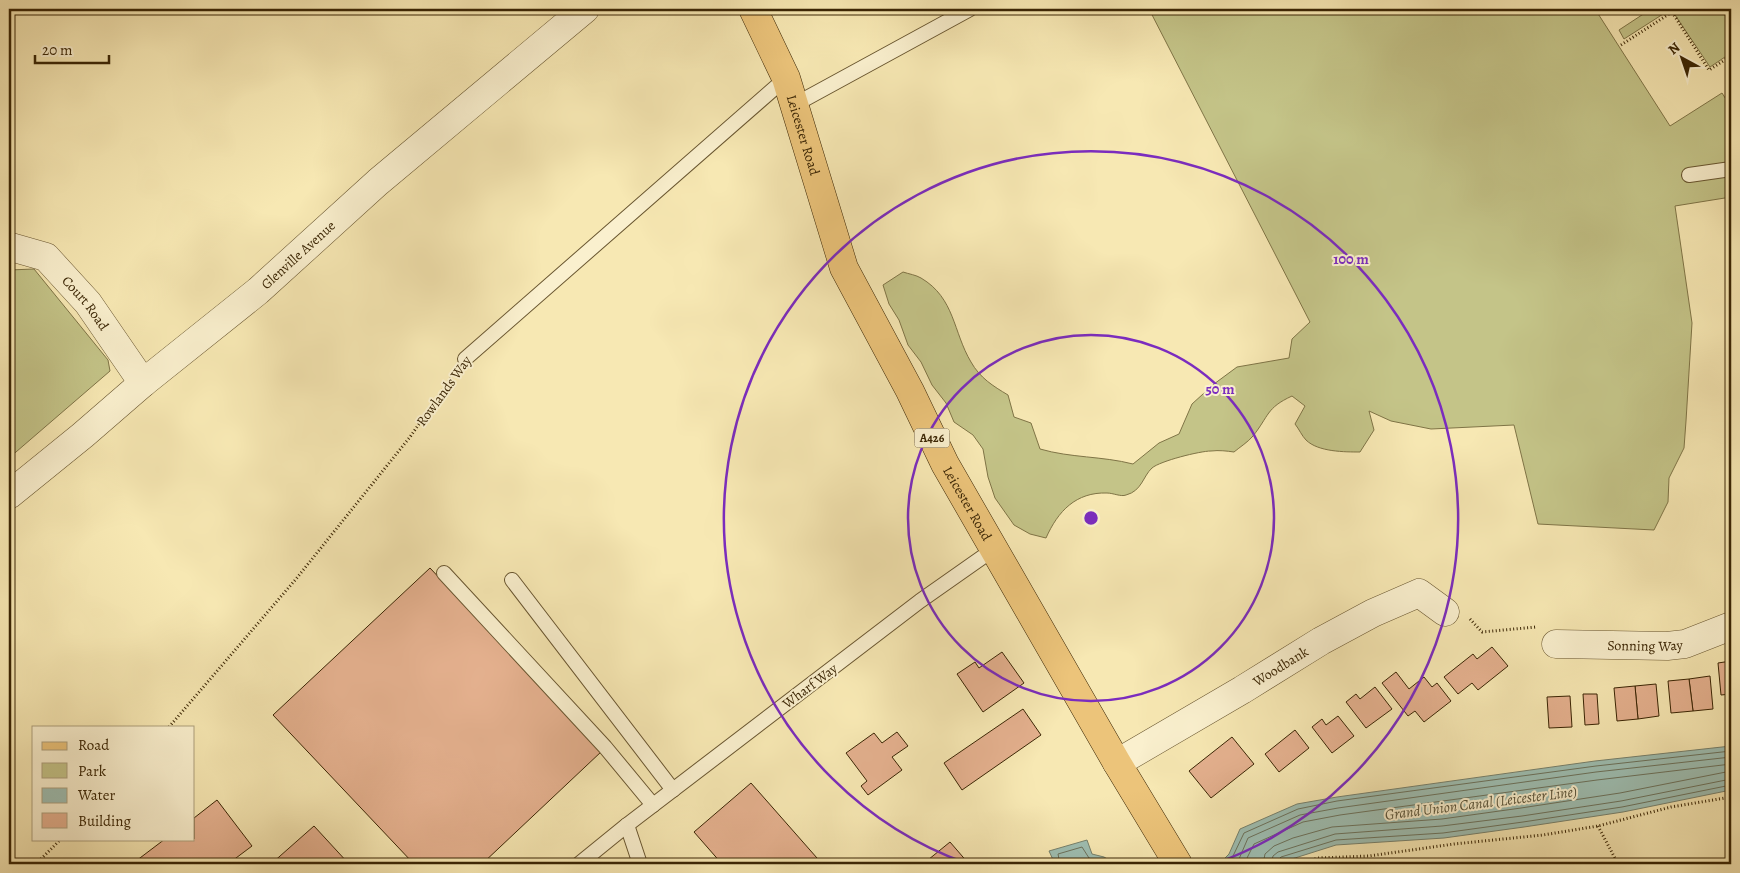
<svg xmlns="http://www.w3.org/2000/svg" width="1740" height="873" font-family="Alegreya,serif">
<rect width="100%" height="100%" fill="#f7e8b3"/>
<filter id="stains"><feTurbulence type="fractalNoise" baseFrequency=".004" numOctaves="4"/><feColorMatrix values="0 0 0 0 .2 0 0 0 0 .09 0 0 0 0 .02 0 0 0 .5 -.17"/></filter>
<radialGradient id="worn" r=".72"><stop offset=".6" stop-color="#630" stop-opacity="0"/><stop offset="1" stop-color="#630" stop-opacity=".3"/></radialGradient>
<g fill="#c4c488" stroke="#7f7446">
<path d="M 1149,9 L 1595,9 L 1670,126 L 1722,93 L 1731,107 L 1731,197 L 1675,206 L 1692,323 L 1686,421 L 1684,448 L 1669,478 L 1668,502 L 1654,530 L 1538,524 L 1514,425 L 1431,429 L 1391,421 L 1369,411 L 1374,430 L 1360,452 C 1345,452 1318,452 1306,440 C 1302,436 1299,429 1295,424 L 1305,406 L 1292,396 C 1266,408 1269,416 1253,436 C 1248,442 1240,447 1234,452 C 1227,451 1219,450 1211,451 C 1200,451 1160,461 1152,468 C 1143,476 1142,491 1126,495 C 1121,497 1113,493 1107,493 C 1076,492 1058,511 1046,538 L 1030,534 L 1014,525 L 995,498 L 988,477 L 983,449 L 973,435 L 954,422 L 946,403 L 932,385 L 921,362 L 908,345 L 899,320 L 889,304 L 883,285 L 903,272 C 909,274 916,275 921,278 C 955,298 953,332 971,362 C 980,378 993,386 1008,395 L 1014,417 L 1031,423 L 1040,449 C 1071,458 1102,456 1133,464 L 1159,443 L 1179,434 L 1192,404 L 1214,384 L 1237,367 L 1289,358 L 1292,339 L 1310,322 Z"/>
<path d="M 1651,9 L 1671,9 L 1624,39 L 1619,30 Z"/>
<path d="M 1671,9 L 1721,9 L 1731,24 L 1731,53 L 1710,67 Z"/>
<path d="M 34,269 L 108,360 L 110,371 L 9,458 L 9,270 Z"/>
</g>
<g fill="#9ebfb3" stroke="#76816d">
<path d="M 1731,746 L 1731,790 L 1623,812 L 1524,827 L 1444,838 L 1336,845 L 1276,864 L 1219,864 L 1229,854 L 1240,829 L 1297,804 L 1337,797 L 1595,761 Z"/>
<path d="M 1087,840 L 1092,854 L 1104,857 L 1116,864 L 1055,864 L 1049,851 Z"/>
</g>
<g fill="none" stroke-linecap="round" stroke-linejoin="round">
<g stroke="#6c725c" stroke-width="1">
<path d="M 1060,864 L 1058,854 L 1082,847 L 1089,858 L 1107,864"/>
<path d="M 1225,864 L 1233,856 L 1244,833 L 1298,809 L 1337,801 L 1596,766 L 1731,751"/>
<path d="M 1234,864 L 1239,859 L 1248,838 L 1300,815 L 1338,808 L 1596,772 L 1731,757"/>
<path d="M 1244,864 L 1254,844 L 1303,822 L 1340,815 L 1597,780 L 1731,764"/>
<path d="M 1263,864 L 1265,854 L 1274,846 L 1293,838 L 1332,827 L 1442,819 L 1521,808 L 1620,793 L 1731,771"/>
<path d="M 1271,864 L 1273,856 L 1278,852 L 1335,834 L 1442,826 L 1522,816 L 1621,801 L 1731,779"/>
<path d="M 1277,864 L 1278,860 L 1281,857 L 1336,840 L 1443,833 L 1523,822 L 1622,807 L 1731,785"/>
</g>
</g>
<g fill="#e5b18f" stroke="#3a2504">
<path d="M 430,568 L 602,751 L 482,864 L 412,864 L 413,863 L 273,715 Z"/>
<path d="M 1492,647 L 1508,666 L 1478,690 L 1472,683 L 1458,694 L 1444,677 L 1473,654 L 1477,659 Z"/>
<path d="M 1002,652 L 1024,683 L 983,712 L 957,674 L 975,662 L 979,668 Z"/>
<path d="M 1731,661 L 1731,694 L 1721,695 L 1718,663 Z"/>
<path d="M 1396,672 L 1409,689 L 1424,677 L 1432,687 L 1437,683 L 1451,701 L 1424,722 L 1415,711 L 1408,716 L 1382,683 Z"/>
<path d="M 1710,676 L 1713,709 L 1693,711 L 1689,679 Z"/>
<path d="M 1689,679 L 1693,711 L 1671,713 L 1668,681 Z"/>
<path d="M 1656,684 L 1659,716 L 1638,719 L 1635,686 Z"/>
<path d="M 1635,686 L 1638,719 L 1617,721 L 1614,688 Z"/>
<path d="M 1375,687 L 1392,709 L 1366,728 L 1346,702 L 1356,694 L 1360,699 Z"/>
<path d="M 1583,694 L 1597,694 L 1599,724 L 1585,725 Z"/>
<path d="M 1570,696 L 1572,727 L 1549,728 L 1547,697 Z"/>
<path d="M 1023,709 L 1041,735 L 962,790 L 944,763 Z"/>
<path d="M 1338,716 L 1354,736 L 1332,753 L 1312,727 L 1322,719 L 1326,725 Z"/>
<path d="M 1295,730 L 1309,748 L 1279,772 L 1265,754 Z"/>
<path d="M 897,732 L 908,746 L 892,757 L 902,770 L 868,795 L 861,786 L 867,781 L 846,753 L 874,733 L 882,743 Z"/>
<path d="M 1232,737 L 1254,764 L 1211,798 L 1189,771 Z"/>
<path d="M 751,783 L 817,858 L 810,864 L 722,864 L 694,832 Z"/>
<path d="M 217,800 L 252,846 L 228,864 L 132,864 L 165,839 L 194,839 L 194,818 Z"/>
<path d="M 314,826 L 349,864 L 271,864 Z"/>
<path d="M 950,842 L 969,864 L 923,864 Z"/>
</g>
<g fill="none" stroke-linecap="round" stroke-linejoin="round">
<g stroke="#695630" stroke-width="16">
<g id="lane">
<path d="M 794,105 L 970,9"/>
<path d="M 1689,175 L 1731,169"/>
<path d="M 465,359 L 786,78"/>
<path d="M 444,573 L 605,747 L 653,805"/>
<path d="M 512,580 L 673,790"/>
<path d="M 627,825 L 640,864"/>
<path d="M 579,864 L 627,825 L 920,601 L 994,549"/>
</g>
</g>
<g stroke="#695630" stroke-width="29">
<g id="street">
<path id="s1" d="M 9,249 L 11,247 L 46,257 L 88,303 L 143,383"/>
<path id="s2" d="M 9,495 L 83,435 L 143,383 L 258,291 L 378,182 L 585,9"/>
<path id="s3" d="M 1556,644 L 1667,646 L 1685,644 L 1731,626"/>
<path id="s4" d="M 1117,763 L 1242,690 L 1321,641 L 1373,613 L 1419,593 L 1445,612"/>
</g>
</g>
<g stroke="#3a2504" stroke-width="29">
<g id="primary">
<path id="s5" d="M 753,9 L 786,78 L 844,268 L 910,391 L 945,464 L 1117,763 L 1178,864"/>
</g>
</g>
<g stroke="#3a2504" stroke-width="3" stroke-dasharray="1 2.5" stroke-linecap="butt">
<path d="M 1678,9 L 1672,12 L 1709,70 L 1731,56"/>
<path d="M 1725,9 L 1731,17"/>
<path d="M 1621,45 L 1672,12"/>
<path d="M 1470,619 L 1482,632 L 1536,627"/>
<path d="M 169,727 L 296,579 L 410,437 L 454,374"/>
<path d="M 1598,826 L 1618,864"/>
<path d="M 36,864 L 61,839"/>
<path d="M 1298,864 L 1318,858 L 1369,856 L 1454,844 L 1543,835 L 1598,826 L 1671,807 L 1731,797"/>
</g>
<use href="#lane" stroke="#faf0ce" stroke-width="14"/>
<use href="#street" stroke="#faf0ce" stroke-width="28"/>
<use href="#primary" stroke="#ecc47a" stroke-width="28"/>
</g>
<g fill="none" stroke="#7b2cbf" stroke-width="2.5">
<circle cx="1091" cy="518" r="183"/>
<path d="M968 864A367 367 0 1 1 1214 864"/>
</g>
<g text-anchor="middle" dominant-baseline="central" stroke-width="4" stroke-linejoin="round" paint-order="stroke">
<rect fill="#faf0ce" stroke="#746241" stroke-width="1" x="914.5" y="428.5" width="35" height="19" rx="4"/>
<g font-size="12" font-weight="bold" fill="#3a2504">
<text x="932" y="438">A426</text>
</g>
<g font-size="14" fill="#3a2504" stroke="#faf0ce">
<text stroke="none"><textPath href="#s5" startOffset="136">Leicester Road</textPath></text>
<text stroke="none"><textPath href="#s2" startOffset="376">Glenville Avenue</textPath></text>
<text stroke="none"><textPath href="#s1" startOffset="100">Court Road</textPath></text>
<text transform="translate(444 391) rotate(-54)">Rowlands Way</text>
<text stroke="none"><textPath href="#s5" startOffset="541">Leicester Road</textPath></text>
<text stroke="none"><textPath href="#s3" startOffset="89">Sonning Way</textPath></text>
<text stroke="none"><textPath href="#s4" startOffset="190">Woodbank</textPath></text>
<text transform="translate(810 686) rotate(-37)">Wharf Way</text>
</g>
<g font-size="15" font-style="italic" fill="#585339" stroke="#faf0ce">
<text transform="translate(1481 803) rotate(-7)">Grand Union Canal (Leicester Line)</text>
</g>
</g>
<circle cx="1091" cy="518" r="8" fill="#7b2cbf" stroke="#faf0ce" stroke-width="2.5"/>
<g font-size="15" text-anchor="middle" font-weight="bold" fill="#7b2cbf" stroke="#faf0ce" stroke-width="4" stroke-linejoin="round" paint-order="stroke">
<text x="1351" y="264">100 m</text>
<text x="1220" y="394">50 m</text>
</g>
<rect width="1740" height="873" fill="none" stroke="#f7e8b3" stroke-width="30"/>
<rect x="10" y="10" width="1720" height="853" fill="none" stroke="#3a2504" stroke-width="2.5"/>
<rect x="15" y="15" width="1710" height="843" fill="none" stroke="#3a2504"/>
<rect x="32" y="726" width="162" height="115" fill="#faf0ce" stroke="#ad9f7d"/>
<rect x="42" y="742" width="25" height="8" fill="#ecc47a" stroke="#ad9f7d"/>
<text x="78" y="750" font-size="15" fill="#3a2504">Road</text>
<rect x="42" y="763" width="25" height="15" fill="#c4c488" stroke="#ad9f7d"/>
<text x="78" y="776" font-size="15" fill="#3a2504">Park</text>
<rect x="42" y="788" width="25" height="15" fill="#9ebfb3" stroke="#ad9f7d"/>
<text x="78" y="800" font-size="15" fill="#3a2504">Water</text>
<rect x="42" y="813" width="25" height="15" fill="#e5b18f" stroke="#ad9f7d"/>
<text x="78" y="826" font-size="15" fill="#3a2504">Building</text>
<g transform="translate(1682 58) rotate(320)" stroke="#faf0ce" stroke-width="4" paint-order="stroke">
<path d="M0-4L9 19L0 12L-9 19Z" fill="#3a2504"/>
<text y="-8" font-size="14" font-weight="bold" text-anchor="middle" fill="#3a2504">N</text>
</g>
<path d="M35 55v8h74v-8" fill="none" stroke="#3a2504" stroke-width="2.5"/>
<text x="42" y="55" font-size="15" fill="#3a2504" stroke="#faf0ce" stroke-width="4" paint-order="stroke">20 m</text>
<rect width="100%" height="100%" filter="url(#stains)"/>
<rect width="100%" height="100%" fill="url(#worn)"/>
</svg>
